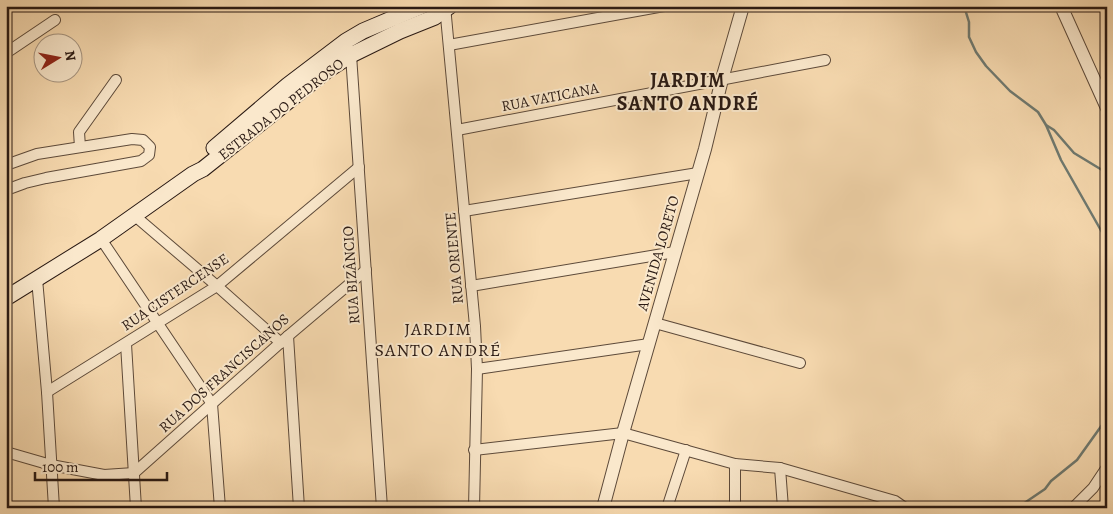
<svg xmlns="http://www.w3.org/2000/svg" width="1113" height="514" font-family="Alegreya,serif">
<rect width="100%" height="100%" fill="#f8dbb1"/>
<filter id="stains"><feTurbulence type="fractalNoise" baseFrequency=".004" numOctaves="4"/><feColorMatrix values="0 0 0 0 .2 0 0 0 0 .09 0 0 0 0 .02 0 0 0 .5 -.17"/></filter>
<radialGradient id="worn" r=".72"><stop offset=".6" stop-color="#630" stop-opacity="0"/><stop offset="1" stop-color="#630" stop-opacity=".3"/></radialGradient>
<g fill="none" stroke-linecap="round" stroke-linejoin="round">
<g stroke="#6f7a71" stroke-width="2.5">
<path d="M 964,6 L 969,22 L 969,37 L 976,52 L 986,66 L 1010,91 L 1038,112 L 1046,125 L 1061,160 L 1107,241"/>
<path d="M 1046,125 L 1054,130 L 1074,153 L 1107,173"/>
<path d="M 1017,508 L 1045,489 L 1051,481 L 1077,460 L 1107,418"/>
</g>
<g stroke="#5d4a3a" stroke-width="12">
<g id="minor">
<path d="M 389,6 L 403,14"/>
<path d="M 445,6 L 475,326 L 477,369 L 474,508"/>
<path d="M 449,45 L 664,6"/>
<path d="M 349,50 L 351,55 L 382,508"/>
<path d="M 6,53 L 55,20"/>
<path d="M 457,130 L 825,60"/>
<path d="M 80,147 L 79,132 L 116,80"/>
<path d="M 6,165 L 37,154 L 132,139 L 143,140 L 150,147 L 149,155 L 141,161 L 46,178 L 25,183 L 6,190"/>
<path d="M 464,211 L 698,173"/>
<path d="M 135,216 L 217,286 L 281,343"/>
<path d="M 101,239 L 212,404 L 220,508"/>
<path d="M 37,279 L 47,392 L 54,508"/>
<path d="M 471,286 L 675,252"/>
<path d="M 655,323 L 800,363"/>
<path d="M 288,336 L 299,508"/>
<path d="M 126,344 L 136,508"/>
<path d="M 477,369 L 649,344"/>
<path d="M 47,392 L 217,286 L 359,167"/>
<path d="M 474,450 L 623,433 L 735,464 L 780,468 L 895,501 L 905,508"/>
<path d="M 6,452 L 51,465 L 104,475 L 134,473 L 288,336 L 366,270"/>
<path d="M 735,464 L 735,508"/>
<path d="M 780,468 L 783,508"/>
<path d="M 667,508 L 686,450"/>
<path d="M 1073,508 L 1093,488 L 1107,467"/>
</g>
</g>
<g stroke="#5d4a3a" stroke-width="14">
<g id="tertiary">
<path d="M 1061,6 L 1107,108"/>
<path d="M 603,508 L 623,433 L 705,149 L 722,79 L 743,6"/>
</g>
</g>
<g stroke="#291913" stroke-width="17">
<g id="secondary">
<path d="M 214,148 L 288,85 L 346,41 L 363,31 L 422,6"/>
<path d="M 6,298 L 101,239 L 193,174 L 203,169 L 325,72 L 351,55 L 400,31 L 435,17 L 450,6"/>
</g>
</g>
<use href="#minor" stroke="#fae8cc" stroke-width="10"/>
<use href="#tertiary" stroke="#fae8cc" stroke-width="12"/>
<use href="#secondary" stroke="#fae8cc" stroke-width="15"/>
</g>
<g text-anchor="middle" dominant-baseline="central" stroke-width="4" stroke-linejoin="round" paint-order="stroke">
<g font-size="15" fill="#291913" stroke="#fae8cc">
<text transform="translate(550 97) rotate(-11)">RUA VATICANA</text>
<text transform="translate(281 109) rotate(-38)">ESTRADA DO PEDROSO</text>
<text transform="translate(658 253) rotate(-74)">AVENIDA LORETO</text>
<text transform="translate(454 258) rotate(-95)">RUA ORIENTE</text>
<text transform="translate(351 275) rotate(-94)">RUA BIZÂNCIO</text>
<text transform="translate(175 292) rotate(-34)">RUA CISTERCENSE</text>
<text transform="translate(224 373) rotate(-42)">RUA DOS FRANCISCANOS</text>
</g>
<g font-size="18" letter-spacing="1" fill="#291913" stroke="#fae8cc">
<text x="438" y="329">JARDIM<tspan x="438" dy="21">SANTO ANDRÉ</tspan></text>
</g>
<g font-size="20" font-weight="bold" letter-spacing="1" fill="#291913" stroke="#fae8cc">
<text x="688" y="80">JARDIM<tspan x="688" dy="23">SANTO ANDRÉ</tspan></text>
</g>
</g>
<rect width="1113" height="514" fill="none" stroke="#f8dbb1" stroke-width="25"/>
<rect x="8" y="8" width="1098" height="499" fill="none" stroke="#291913" stroke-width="2.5"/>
<rect x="12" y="12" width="1088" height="489" fill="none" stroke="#291913"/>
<g transform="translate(58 58) rotate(80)"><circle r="24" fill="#fae8cc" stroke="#a69582"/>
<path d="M0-4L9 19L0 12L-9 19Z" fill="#8f2418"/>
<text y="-8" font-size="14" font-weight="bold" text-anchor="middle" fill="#291913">N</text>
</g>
<path d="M35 472v8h132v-8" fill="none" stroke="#291913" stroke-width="2.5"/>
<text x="42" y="472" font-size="15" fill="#291913" stroke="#fae8cc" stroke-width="4" paint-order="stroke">100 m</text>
<rect width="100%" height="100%" filter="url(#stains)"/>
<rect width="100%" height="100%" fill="url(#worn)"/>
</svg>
